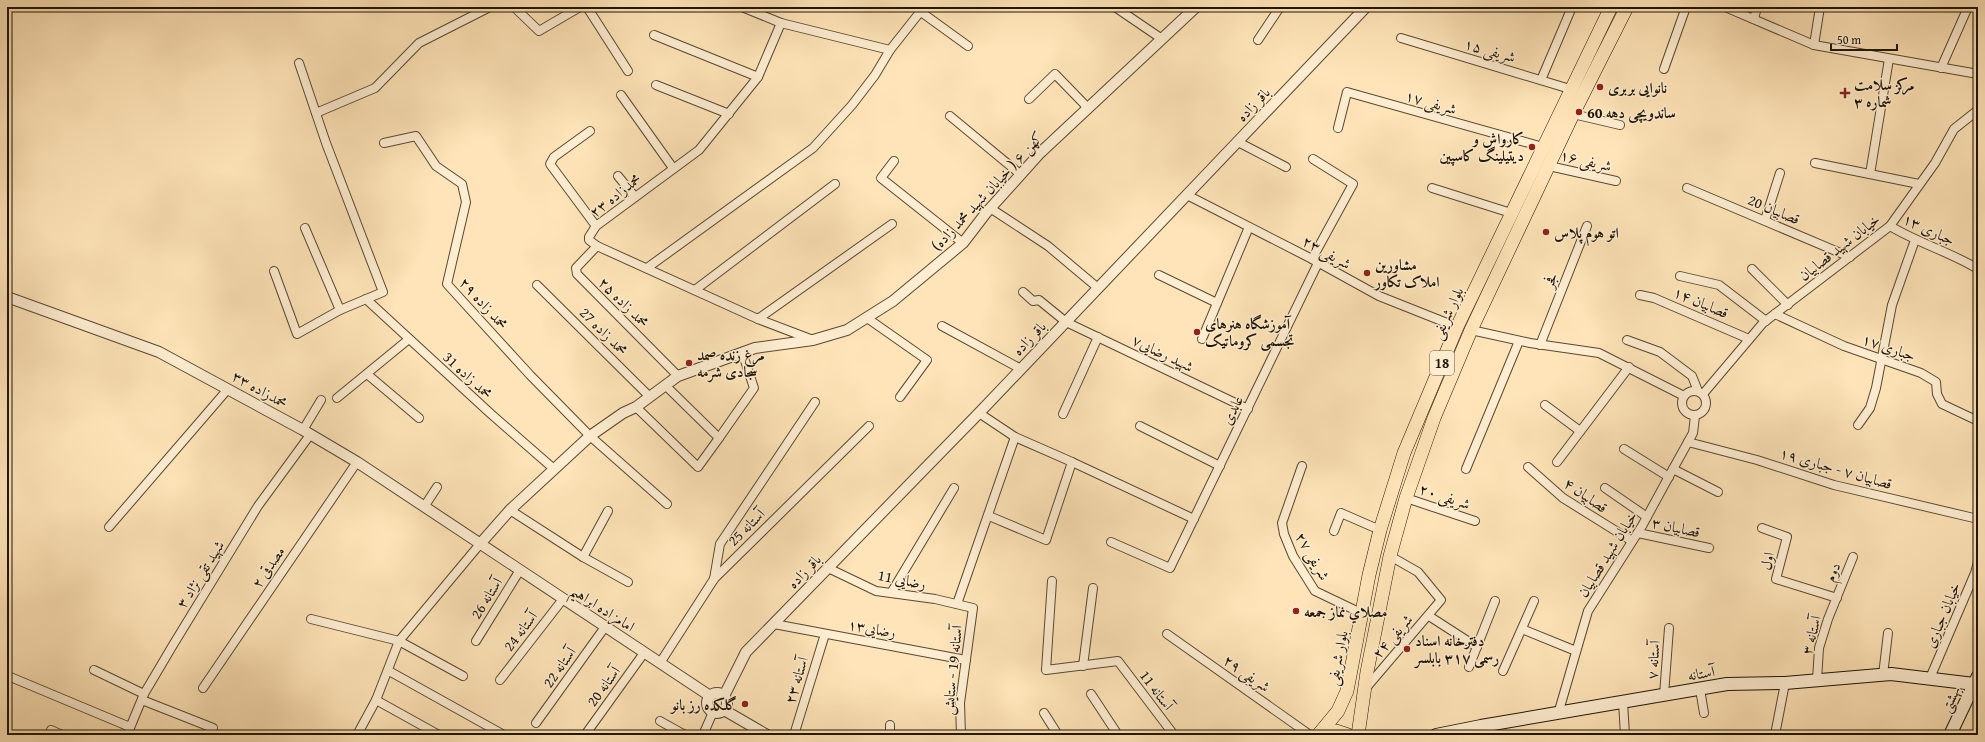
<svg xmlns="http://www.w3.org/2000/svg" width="1985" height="742" font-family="'Gentium Book Plus',Amiri,serif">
<rect width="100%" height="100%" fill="#fee4b8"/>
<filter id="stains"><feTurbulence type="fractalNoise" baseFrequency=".005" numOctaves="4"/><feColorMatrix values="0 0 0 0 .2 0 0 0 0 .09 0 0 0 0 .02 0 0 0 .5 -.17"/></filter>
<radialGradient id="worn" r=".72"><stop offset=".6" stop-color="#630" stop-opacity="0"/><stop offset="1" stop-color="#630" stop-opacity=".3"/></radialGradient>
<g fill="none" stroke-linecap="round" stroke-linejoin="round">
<g stroke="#584831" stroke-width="10">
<g id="minor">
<path d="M 514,7 L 539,31 L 580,7"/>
<path d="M 587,7 L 628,71"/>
<path d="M 742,7 L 781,23 L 890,50 L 924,7"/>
<path d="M 1115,7 L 1162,39"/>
<path d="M 1725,7 L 1814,45 L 1978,74"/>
<path d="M 921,12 L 968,46"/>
<path d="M 1754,19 L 1757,7"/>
<path d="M 781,23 L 758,77 L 699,150 L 596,226 L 589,237 L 589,240 L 597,246 L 758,319 L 813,340"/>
<path d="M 654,35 L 758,77"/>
<path d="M 1401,38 L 1570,89"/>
<path d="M 1258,40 L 1280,7"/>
<path d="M 1814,45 L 1820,7"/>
<path d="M 1941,68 L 1968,7"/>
<path d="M 1664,69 L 1686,7"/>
<path d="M 1541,80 L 1572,7"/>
<path d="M 656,85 L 729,114"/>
<path d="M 621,95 L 673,168"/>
<path d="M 1029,99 L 1055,74 L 1088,108"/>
<path d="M 316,113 L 375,88 L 419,43 L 490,7"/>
<path d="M 1573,114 L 1620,125"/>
<path d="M 950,116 L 1020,174"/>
<path d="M 1338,128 L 1347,92 L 1543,147"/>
<path d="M 590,131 L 554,157 L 550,164 L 596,226"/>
<path d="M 1238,142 L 1286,167"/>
<path d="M 384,143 L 416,136 L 436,166 L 462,184 L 466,202 L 447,284 L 530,375 L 590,436 L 667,504"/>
<path d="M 894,161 L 881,178 L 963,243"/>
<path d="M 1815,163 L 1919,184"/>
<path d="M 1549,166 L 1616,181"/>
<path d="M 1870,174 L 1889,59"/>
<path d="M 618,176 L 635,197"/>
<path d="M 1432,188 L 1511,213"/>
<path d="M 1687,188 L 1850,257"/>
<path d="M 1187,195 L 1312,259 L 1379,296 L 1457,327"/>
<path d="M 990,208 L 1048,246 L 1098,288"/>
<path d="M 1765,220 L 1780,173"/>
<path d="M 1890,226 C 1918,243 1950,252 1978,269"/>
<path d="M 305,228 L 340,310"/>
<path d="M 597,246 L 576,268 L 577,274 L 678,376"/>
<path d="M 1312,259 L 1353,184 L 1313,159"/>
<path d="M 647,268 L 813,148 L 852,105 L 875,75 L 890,50"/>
<path d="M 1752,269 L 1788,305"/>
<path d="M 274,271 L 297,334 L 340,310 L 383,292 L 326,143 L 299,63"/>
<path d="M 1159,275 L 1217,303"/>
<path d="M 1680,276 L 1719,285 L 1766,321"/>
<path d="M 537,285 L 650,397"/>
<path d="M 695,290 L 835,184"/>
<path d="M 1023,292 L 1033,301 L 1039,300 L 1066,322 L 1248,409"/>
<path d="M 1640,295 L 1654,298 L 1749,339"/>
<path d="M 366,299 L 491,414 L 554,469"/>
<path d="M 1775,314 L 1844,346 L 1921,373 L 1936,382 L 1937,394 L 1942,404 L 1978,421"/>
<path d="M 867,318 L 927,360 L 900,397"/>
<path d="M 758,319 L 892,224"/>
<path d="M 942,326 L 1021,369"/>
<path d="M 1471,330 L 1530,343 L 1599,353 L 1684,396"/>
<path d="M 1202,339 L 1249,227"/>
<path d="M 1627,340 L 1660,352 L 1692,376 L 1698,391"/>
<path d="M 1540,345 L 1587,226"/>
<path d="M 367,374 L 419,418"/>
<circle cx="1694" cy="403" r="12"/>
<path d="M 1703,394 L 1763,323 L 1890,226 L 1935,163 L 1954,129 L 1978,110"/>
<path d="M 337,398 L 409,339"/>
<path d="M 1545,405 L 1580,431"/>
<path d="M 636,407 L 698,467 L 719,438 L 666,386"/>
<path d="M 979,413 L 1015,437 L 1072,462 L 1194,519"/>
<path d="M 1063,414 L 1098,337"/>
<path d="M 1858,425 L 1870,408 L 1876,388 L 1892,305 L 1915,240"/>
<path d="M 1140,426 L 1220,466"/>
<path d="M 303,430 L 321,400"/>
<path d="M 719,438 L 754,388 L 742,352"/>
<path d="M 1688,442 L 1757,460 L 1834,485 L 1978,519"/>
<path d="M 1624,449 L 1669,477"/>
<path d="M 1557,462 L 1629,367"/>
<path d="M 1302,466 L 1282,523 L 1284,534 L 1293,556 L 1315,591 L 1361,613"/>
<path d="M 1528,467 L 1563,498 L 1632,541"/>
<path d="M 1466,469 L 1519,341"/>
<path d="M 1673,469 L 1718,492"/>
<path d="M 1605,488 L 1647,517"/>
<path d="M 1406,498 L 1475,521"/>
<path d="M 424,507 L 437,487"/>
<path d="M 510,510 L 583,557 L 628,582"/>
<path d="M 989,516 L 1046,540 L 1072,462"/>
<path d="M 109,527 L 228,389"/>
<path d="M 1762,528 L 1787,537 L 1776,579 L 1837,598"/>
<path d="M 1334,531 L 1341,513 L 1380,530"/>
<path d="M 1638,533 L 1709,548"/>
<path d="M 1111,542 L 1170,568 L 1318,263"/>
<path d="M 583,557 L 608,511"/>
<path d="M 828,568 L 876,591 L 935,599 L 973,608 L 960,703 L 961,735"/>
<path d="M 714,579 L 720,544 L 815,402"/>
<path d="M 1052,581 L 1046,670 L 1118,661 L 1174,735"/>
<path d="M 891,593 L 954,488"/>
<path d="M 957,604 L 1015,437"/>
<path d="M 1429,616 L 1477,647"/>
<path d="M 311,619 L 399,641 L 463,676"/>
<path d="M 774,624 L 966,660"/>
<path d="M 1522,629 L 1576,651"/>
<path d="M 1167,634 L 1310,735"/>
<path d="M 476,641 L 520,570"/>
<path d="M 660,663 L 714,579 L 869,426"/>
<path d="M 1083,666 L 1093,588"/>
<path d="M 1469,667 L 1495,601"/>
<path d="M 94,670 L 144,694"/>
<path d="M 389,671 L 504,735"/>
<path d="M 1503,671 L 1534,601"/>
<path d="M 1883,675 L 1888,633"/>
<path d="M 8,676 L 130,727"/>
<path d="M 1930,678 L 1975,573 L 1978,562"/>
<path d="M 500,680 L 563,599"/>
<path d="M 1817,680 L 1819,648 L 1828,619 L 1853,557"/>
<path d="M 203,688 L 357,462"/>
<path d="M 1366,688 L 1441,600 L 1418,572 L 1390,556"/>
<path d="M 1700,689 L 1704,713"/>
<path d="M 1091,694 L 1118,735"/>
<path d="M 1664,695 L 1669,628"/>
<path d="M 142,700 L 213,728"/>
<path d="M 376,700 L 439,735"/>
<path d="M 1623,702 L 1625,735"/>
<path d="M 1044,713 L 1058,735"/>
<path d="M 1558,714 L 1588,611 L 1642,526 L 1673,469 L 1693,433 L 1695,416"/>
<path d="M 660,721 L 685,735"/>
<path d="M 536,723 L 605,627"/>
<path d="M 51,730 L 62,735"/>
<path d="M 127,735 L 144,694 L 173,645 L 258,506 L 310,435"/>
<path d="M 357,735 L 376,700 L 399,641 L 480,544"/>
<path d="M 585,735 L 644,653"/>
<path d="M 703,735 L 713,712"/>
<path d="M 794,735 L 825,634"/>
<path d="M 890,735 L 890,725"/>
<path d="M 1775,735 L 1785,683"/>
</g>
</g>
<g stroke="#584831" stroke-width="12">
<g id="tertiary">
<path d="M 7,297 L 159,352 L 303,430 L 357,462 L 710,696"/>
<path d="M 480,544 L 510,510 L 590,436 L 623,413 L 636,407 L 678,376 L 755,348 L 813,340 L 847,330 L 893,301 L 963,243 L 986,213 L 1040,153 L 1196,7"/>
<circle cx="717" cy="703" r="10"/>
<path d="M 724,696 L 746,652 L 979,413 L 1366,7"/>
<path d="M 724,710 L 767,735"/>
</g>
</g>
<g stroke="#201404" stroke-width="14">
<g id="secondary">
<path d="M 1436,735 L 1481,726 L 1727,684 L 1785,683 L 1891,674 L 1974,684"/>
<path d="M 1950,735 L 1978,676"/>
</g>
</g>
<g stroke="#201404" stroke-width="14">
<g id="primary">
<path d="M 1319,734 L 1338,711 L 1347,691 L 1369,575 L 1380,530 L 1404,453 L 1457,327 L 1611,7"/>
<path d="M 1318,735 L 1336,731 L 1348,735"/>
<path d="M 1358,735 L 1367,672 L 1390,556 L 1406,498 L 1434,418 L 1471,330 L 1573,114 L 1627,7"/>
</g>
</g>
<use href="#minor" stroke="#feedd1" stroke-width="8"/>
<use href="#tertiary" stroke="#feedd1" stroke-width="10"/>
<use href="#secondary" stroke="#feedd1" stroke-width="12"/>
<use href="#primary" stroke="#fee4b8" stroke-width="13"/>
</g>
<g fill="#8f2418" stroke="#feedd1" stroke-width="1.5">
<circle cx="1600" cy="87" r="4"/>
<path d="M1843 87h4v4h4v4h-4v4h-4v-4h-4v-4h4z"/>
<circle cx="1579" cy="112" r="4"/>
<circle cx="1532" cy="147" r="4"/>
<circle cx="1546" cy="232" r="4"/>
<circle cx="1367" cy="273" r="4"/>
<circle cx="1197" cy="332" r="4"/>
<circle cx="689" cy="363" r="4"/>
<circle cx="1296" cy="611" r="4"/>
<circle cx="1407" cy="649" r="4"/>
<circle cx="745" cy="704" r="4"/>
</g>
<g text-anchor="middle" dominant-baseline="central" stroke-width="3" stroke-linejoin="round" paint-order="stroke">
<rect fill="#feedd1" stroke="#635542" stroke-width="1" x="1430" y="351" width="24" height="24" rx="3"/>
<g font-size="14" font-weight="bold" fill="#201404">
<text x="1442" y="363">18</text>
</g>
<g font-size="15" fill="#201404" stroke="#feedd1">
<text transform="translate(1490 50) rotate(16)">شریفی ۱۵</text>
<text transform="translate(1431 102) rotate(16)">شریفی ۱۷</text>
<text transform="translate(1253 104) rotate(-46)">باقر زاده</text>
<text transform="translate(1586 160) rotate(13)">شریفی ۱۶</text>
<text transform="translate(987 191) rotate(-47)">کهن ۶ ( خیابان شهید محمد زاده)</text>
<text transform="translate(615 195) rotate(-38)">محمدزاده ۲۳</text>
<text transform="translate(1774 209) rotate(23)">قصابیان 20</text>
<text transform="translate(1929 229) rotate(25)">جباری ۱۳</text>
<text transform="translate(1839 247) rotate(-38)">خیابان شهید قصابیان</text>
<text transform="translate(1327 252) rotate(29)">شریفی ۲۳</text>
<text transform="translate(1550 280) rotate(-68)">فجر</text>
<text transform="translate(624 302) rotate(45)">محمد زاده ۲۵</text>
<text transform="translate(1701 302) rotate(23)">قصابیان ۱۴</text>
<text transform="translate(484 303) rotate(48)">محمد زاده ۲۹</text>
<text transform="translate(1447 313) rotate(-65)">بلوار شریفی</text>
<text transform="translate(604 331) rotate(45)">محمد زاده 27</text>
<text transform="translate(1029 338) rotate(-46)">باقر زاده</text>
<text transform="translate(1889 347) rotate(19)">جباری ۱۷</text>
<text transform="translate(1163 353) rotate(26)">شهید رضایی۷</text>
<text transform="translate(468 375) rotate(43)">محمد زاده 31</text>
<text transform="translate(260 389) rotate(29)">محمدزاده ۳۳</text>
<text transform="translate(1232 410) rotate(-64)">عابدی</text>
<text transform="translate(1836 468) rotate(16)">قصابيان ۷ - جباری ۱۹</text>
<text transform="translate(1586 495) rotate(35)">قصابیان ۴</text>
<text transform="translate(1445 496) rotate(18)">شریفی ۲۰</text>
<text transform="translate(746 527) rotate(-45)">آستانه 25</text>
<text transform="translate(1676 527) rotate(12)">قصابیان ۳</text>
<text transform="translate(1607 554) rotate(-58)">خیابان شهید قصابیان</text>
<text transform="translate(1313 556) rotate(60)">شریفی ۲۷</text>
<text transform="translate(1767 561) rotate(-78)">اول</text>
<text transform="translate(268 567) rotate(-56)">مصدقی ۲</text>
<text transform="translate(804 571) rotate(-46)">باقر زاده</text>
<text transform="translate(1832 572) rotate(-69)">دوم</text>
<text transform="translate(200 574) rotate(-58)">شهید تقی نژاد ۳</text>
<text transform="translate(902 579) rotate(11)">رضایی 11</text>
<text transform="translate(486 598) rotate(-58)">آستانه 26</text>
<text transform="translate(603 608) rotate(33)">امامزاده ابراهیم</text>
<text transform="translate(1942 615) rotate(-67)">خیابان جباری</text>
<text transform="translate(872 628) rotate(10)">رضایی۱۳</text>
<text transform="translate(520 631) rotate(-53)">آستانه 24</text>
<text transform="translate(1811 635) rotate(-76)">آستانه ۳</text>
<text transform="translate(1392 636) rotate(-49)">شریفی ۲۴</text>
<text transform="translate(1337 658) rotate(-79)">بلوار شریفی</text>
<text transform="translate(1653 660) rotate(-86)">آستانه ۷</text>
<text transform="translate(559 667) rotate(-55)">آستانه 22</text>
<text transform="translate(952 670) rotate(-84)">آستانه 19 - ستایش</text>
<text transform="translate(1247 673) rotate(35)">شریفی ۲۹</text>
<text transform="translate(1701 673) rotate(-10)">آستانه</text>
<text transform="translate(796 680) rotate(-73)">آستانه ۲۳</text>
<text transform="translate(603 686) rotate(-54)">آستانه 20</text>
<text transform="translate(1157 690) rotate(53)">آستانه 11</text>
<text transform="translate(1950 699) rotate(-65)">بهشتی</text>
</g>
<g font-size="15" font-weight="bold" fill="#201404" stroke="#feedd1" text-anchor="start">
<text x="1854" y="84">مرکز سلامت<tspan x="1854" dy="17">شماره ۳</tspan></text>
<text x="1608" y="87">نانوایی بربری</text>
<text x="1587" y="112">ساندویچی دهه 60</text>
<text x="1524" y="138" text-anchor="end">کارواش و<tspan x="1524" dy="17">دیتیلینگ کاسپین</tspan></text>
<text x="1554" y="232">اتو هوم پلاس</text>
<text x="1375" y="264">مشاورین<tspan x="1375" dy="17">املاک تکاور</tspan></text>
<text x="1205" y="323">آموزشگاه هنرهای<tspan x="1205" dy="17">تجسمی کروماتیک</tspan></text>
<text x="697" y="354">مرغ زنده صمد<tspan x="697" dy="17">سجادی شرمه</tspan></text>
<text x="1304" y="611">مصلاي نماز جمعه</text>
<text x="1415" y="640">دفترخانه اسناد<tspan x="1415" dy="17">رسمی ۳۱۷ بابلسر</tspan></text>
<text x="737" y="704" text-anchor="end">گلکده رز بانو</text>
</g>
</g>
<rect width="1985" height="742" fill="none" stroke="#fee4b8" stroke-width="24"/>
<rect x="8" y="8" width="1969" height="726" fill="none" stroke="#201404" stroke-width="2"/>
<rect x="12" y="12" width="1961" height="718" fill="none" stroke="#201404"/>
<path d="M1831 44v6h66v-6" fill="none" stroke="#201404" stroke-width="2"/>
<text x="1837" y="44" font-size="12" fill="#201404" stroke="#feedd1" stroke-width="3" paint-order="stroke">50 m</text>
<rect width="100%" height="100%" filter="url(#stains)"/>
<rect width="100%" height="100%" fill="url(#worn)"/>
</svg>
